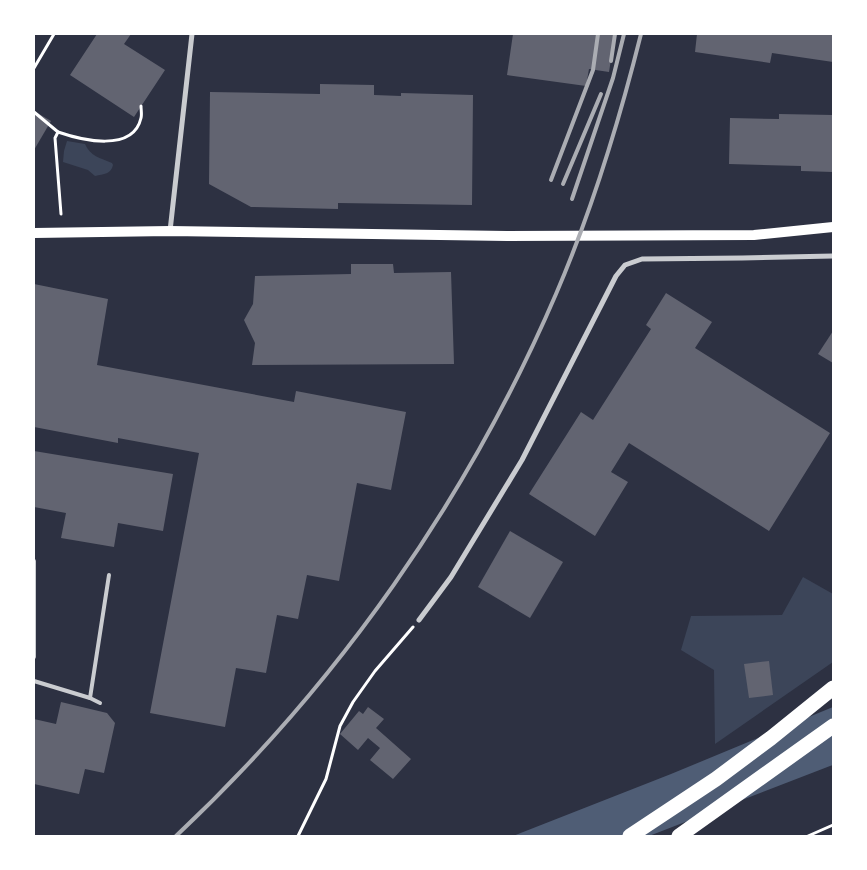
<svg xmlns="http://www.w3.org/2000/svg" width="867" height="870" font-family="Raleway,sans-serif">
<rect width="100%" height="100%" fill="#2d3142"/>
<g fill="#3c4559">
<path d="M 67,141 L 85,144 C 90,156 100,158 112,163 L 113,165 C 111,174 104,174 95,176 L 88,170 L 63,162 L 64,151 Z"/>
<path d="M 803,577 L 833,594 L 833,662 L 715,744 L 714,670 L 681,650 L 691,616 L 782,615 Z"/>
</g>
<path fill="#4f5d75" d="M 833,707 L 833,765 L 830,766 L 649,836 L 513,836 L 671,774 Z"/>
<g fill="#626471">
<path d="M 97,34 L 131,34 L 124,44 L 165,70 L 134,117 L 70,75 Z"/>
<path d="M 513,34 L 615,34 L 609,72 L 589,69 L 586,86 L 507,75 Z"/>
<path d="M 697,34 L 833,34 L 833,62 L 772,53 L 770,63 L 695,52 Z"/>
<path d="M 320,84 L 374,85 L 374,95 L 401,96 L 401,93 L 473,95 L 472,205 L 338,203 L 338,209 L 251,207 L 209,184 L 210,92 L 320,94 Z"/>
<path d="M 34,111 L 51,121 L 34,150 Z"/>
<path d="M 779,114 L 833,115 L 833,172 L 801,171 L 801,166 L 729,164 L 730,118 L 779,119 Z"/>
<path d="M 351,264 L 393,264 L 394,273 L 451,272 L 454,364 L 252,365 L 255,343 L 244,320 L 253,304 L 255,276 L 351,274 Z"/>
<path d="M 34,284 L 108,299 L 97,365 L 294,402 L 296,391 L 406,412 L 391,490 L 357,483 L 339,581 L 307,575 L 298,619 L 277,615 L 266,673 L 236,668 L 225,727 L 150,713 L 199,453 L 118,438 L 118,443 L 34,427 Z"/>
<path d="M 666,293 L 712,322 L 695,348 L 830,433 L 769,531 L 629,443 L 611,472 L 628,482 L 595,536 L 529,494 L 581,412 L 593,420 L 651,329 L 646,325 Z"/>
<path d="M 833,331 L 833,363 L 818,354 Z"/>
<path d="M 34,451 L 173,474 L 163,531 L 118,523 L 114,547 L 61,538 L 66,513 L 34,507 Z"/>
<path d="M 510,531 L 563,562 L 530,618 L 478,587 Z"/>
<path d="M 769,661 L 773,695 L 749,698 L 744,664 Z"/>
<path d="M 61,702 L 107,713 L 115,723 L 104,773 L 85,769 L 79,794 L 34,784 L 34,719 L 56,724 Z"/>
<path d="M 368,707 L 384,719 L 376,728 L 411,759 L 393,779 L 370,760 L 380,748 L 368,738 L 358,750 L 340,734 L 359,711 L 363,714 Z"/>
</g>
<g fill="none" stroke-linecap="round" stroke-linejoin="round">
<g stroke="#fff" stroke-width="3">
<path d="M 34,68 L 54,34"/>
<path d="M 34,112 L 58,132"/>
<path d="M 61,214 L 55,138 L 58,132 C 81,140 133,153 141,118 C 142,115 141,110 141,106"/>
<path d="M 298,836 L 326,779 L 340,726 L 353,702 L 375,671 L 413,627"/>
<path d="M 808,836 L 833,825"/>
</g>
<g stroke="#caccd0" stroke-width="4">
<path d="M 34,657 L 34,561"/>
<path d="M 34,681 L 90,698 L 100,703"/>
<path d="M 90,698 L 109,575"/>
</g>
<g stroke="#caccd0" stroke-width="5">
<path d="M 170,231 L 192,34"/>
<path d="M 419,620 L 451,577 L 522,460 L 616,276 L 625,265 L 642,259 L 742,258 L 833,256"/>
</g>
<path stroke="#fff" stroke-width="10" d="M 34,233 L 170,231 L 507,236 L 754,235 L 833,227"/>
<g stroke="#fff" stroke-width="15">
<path d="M 630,836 L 716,779 L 771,738 L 833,688"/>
<path d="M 679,836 L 833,726"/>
</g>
<g stroke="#abadb3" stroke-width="4">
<path d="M 611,61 L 615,34"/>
<path d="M 551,180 L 593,70 L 598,34"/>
<path d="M 563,184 L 601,94"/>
<path d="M 572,199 L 613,78 L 624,34"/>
<path d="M 176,836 C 338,684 468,499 556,294 C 592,210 619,122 641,34"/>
</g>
</g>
<rect width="867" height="870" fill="none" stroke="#ffffff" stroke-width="70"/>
</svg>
